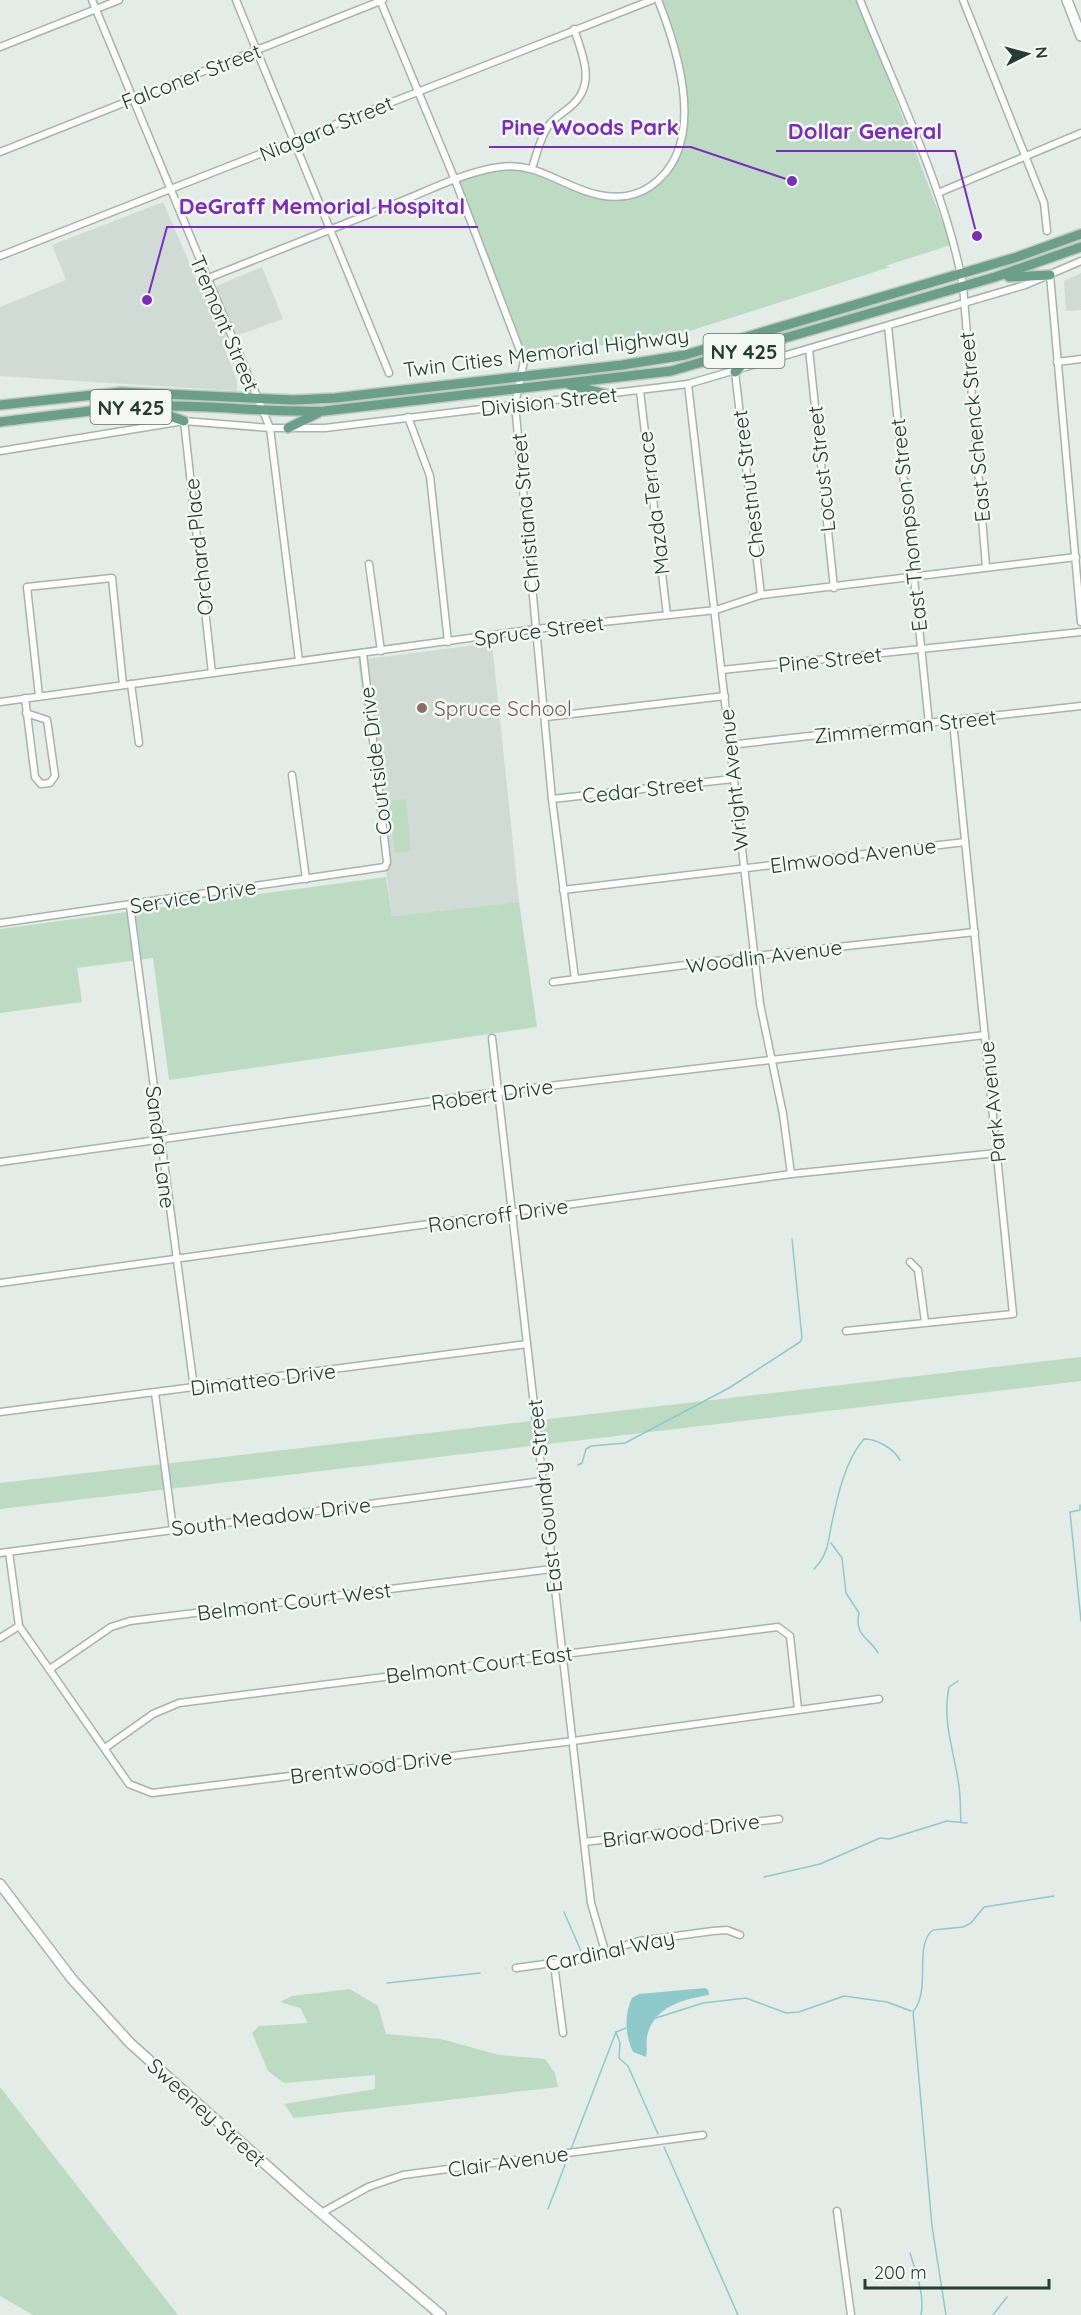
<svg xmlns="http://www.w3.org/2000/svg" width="1081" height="2315" font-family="Quicksand,sans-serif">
<rect width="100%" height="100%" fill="#e3ece7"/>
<g fill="#d1dbd6">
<path d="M 163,202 L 202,292 L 262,267 L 283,319 L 222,341 L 237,381 L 237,391 L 0,376 L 0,307 L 66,280 L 52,245 Z"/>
<path d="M 1081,273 L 1081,310 L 1066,311 L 1064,281 Z"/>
<path d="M 492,643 L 519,902 L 392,916 L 358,660 Z"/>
</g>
<g fill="#bddbc2">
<path d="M 658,0 L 858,0 L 951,245 L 885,266 L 890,267 L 674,336 L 629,344 L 627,340 L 524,361 L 455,180 L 485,170 L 517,167 L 597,195 L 639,194 L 674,160 L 682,133 L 683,84 Z"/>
<path d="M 406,799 L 411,851 L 395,853 L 389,801 Z"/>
<path d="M 386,877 L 392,916 L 519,902 L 537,1027 L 169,1080 L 153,958 L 77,968 L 82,1002 L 0,1013 L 0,929 Z"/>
<path d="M 1081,1357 L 1081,1381 L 0,1509 L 0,1483 Z"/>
<path d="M 350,1989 L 378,2006 L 386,2034 L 441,2039 L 499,2055 L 545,2059 L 555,2073 L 558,2087 L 294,2118 L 284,2104 L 375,2089 L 375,2075 L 284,2083 L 268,2071 L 252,2033 L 259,2026 L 308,2023 L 300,2008 L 280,2002 L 292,1996 Z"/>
<path d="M 0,2087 L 178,2315 L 33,2315 L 0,2296 Z"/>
</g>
<path fill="#8fc9cc" d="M 705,1988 L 708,1990 L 709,1995 C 684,1999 656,2006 648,2033 C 645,2041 648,2049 646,2057 L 633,2052 C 625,2035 624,2015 632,1998 L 639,1994 Z"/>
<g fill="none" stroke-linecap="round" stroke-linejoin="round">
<g stroke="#8fc9cc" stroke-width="1.5">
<path d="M 578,1465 L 582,1463 L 586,1449 L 591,1446 L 625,1443 L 729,1388 L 800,1342 L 802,1338 L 792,1239"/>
<path d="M 1080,1505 L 1080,1510 L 1070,1512 L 1081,1621"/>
<path d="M 831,1543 L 842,1558 L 846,1593 L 859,1613 C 854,1636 869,1637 878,1653"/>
<path d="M 814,1569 C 827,1556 828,1544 831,1527 C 837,1498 845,1460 864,1439 C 877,1439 893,1448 900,1460"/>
<path d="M 958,1681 L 949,1687 C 942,1719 953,1748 958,1780 C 961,1793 960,1808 961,1822"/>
<path d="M 764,1877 L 820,1864 L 880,1838 L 889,1839 L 947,1821 L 967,1823"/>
<path d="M 564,1912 L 581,1951"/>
<path d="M 387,1983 L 480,1973"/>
<path d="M 656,2018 L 703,2003 L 746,1998 L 786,2013 L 799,2012 L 844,1996 L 887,2002 L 911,2011"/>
<path d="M 616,2032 L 626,2028"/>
<path d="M 664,2147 L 738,2315"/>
<path d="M 571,2149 L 616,2032 L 620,2043 L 619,2058 L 628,2066 L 658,2134"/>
<path d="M 548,2209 L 568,2157"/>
<path d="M 910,2253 C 916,2273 925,2295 921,2315"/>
<path d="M 946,2315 L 932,2226 L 913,2012 C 932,1989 913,1945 933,1930 L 963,1927 L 971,1923 L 984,1907 L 1054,1896"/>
<path d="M 993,2315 L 1007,2297"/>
</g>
<g stroke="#a6b4ad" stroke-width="9">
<g id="street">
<path d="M 92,0 L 270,428 L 299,661"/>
<path d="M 236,0 L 389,373"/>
<path d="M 380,0 L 455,180 L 524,361 L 515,404 L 552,799 L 575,979"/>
<path d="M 860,0 C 896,91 946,191 963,286 L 986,567"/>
<path d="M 963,0 L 1044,203 L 1047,231"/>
<path d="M 0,47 L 119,0"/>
<path d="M 0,152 L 383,0"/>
<path d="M 532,168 C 537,154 540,137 549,125 C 555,117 563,113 570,107 C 597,85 583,56 574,29"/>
<path d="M 938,193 L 1081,133"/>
<path d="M 0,256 L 652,0"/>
<path d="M 1050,275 L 1081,622"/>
<path d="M 206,279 C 270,254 333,228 397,203 C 430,190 464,172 500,167 C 537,161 564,188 599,195 C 618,199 635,197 651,186 C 708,146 679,53 658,0"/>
<path d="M 888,326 L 929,724"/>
<path d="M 809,349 L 834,588"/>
<path d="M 1057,362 L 1081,359"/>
<path d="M 735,372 L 761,595"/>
<path d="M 688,384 L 760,1004 L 783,1114 L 791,1174"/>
<path d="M 640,391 L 667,615"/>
<path d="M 408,417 L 430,476 L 448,642"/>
<path d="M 184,421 L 212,673"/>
<path d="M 0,451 L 184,421 L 270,428 L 325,428 L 688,384 L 1025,285 L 1081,261"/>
<path d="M 369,564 L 381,651"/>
<path d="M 722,670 L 1081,632"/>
<path d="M 131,684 L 139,743"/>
<path d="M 39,696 L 27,587 L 112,578 L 123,685"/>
<path d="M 25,698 L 35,777 L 41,784 L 50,783 L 55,776 L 47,720 L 26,713"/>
<path d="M 0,702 L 536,629 L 716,610 L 761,595 L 1076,557"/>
<path d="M 546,717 L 725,696"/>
<path d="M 729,745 L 1081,706"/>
<path d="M 292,775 L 306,879"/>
<path d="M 552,799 L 733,779"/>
<path d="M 563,890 L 965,842"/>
<path d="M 130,906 L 194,1388"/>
<path d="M 0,923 L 385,867 L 387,862 L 363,653"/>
<path d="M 553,982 L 755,956 L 975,932"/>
<path d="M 492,1038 L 591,1903 L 605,1951"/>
<path d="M 0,1162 L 497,1092 L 985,1035"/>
<path d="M 910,1262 L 918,1270 L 925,1322"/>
<path d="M 0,1283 L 791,1174 L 997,1153"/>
<path d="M 846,1331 L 1013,1314 L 953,722"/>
<path d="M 155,1393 L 173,1529"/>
<path d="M 0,1412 L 527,1344"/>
<path d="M 9,1552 L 19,1626 L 129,1784 L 152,1793 L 573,1741 L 879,1699"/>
<path d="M 0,1553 L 542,1481"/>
<path d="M 0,1638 L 19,1626"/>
<path d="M 50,1669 L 111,1627 L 130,1621 L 552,1569"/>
<path d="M 105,1748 L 153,1714 L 179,1703 L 778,1627 L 790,1636 L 798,1709"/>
<path d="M 584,1842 L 779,1819"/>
<path d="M 554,1964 L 563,2033"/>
<path d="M 516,1968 L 581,1959 L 639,1941 L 713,1931 L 727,1930 L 740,1935"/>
<path d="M 837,2211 L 851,2315"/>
<path d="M 321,2213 L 368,2187 L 403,2175 L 703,2135"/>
</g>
</g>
<g stroke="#a2b6ad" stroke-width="12">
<g id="secondary">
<path d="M 1067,0 L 1081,36"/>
<path d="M 0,1884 L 72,1979 L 130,2043 L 301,2196 L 441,2315"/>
</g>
</g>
<g stroke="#c2c8c6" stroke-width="12">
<g id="primary">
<path d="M 1009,277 L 1050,275"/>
<path d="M 735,372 L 759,348"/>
<path d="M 570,385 L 606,394"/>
<path d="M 0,405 L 121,392 L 294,400 L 335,398 L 622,365 L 685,355 L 1017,257 L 1081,234"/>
<path d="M 153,410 L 184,421"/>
<path d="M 0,422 C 58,415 115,406 173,406 C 223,406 273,413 324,411 L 671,371 L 995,277 L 1081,247"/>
<path d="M 288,428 L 318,413"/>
</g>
</g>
<use href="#street" stroke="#fff" stroke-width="6"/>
<use href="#secondary" stroke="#fff" stroke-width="9"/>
<use href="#primary" stroke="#6b9e8b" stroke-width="9"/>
</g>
<circle fill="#8d6e63" stroke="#f3f8f5" stroke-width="2" cx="422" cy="708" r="6"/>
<g text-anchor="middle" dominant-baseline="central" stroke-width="5" stroke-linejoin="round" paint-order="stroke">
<g fill="#f3f8f5" stroke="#62746d" stroke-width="1.5">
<rect x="703.5" y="334" width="81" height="34" rx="4.5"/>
<rect x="90.5" y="390" width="81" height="34" rx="4.5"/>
</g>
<g font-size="20" font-weight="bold" fill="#243c33">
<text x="744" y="351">NY 425</text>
<text x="131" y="407">NY 425</text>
</g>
<g font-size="21" fill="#243c33" stroke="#f3f8f5">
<text transform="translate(191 76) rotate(-21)">Falconer Street</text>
<text transform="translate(326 128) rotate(-22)">Niagara Street</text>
<text transform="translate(225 323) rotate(67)">Tremont Street</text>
<text transform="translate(546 352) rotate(-7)">Twin Cities Memorial Highway</text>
<text transform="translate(549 401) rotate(-6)">Division Street</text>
<text transform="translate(974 427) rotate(-95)">East Schenck Street</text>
<text transform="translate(821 469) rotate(-96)">Locust Street</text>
<text transform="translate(748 484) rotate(-97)">Chestnut Street</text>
<text transform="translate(653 503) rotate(-97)">Mazda Terrace</text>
<text transform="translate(525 513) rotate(-95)">Christiana Street</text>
<text transform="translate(908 525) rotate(-96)">East Thompson Street</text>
<text transform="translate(198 547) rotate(-96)">Orchard Place</text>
<text transform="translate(539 630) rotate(-7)">Spruce Street</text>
<text transform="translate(830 659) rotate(-6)">Pine Street</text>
<text transform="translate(905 726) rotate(-6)">Zimmerman Street</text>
<text transform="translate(375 761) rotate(-97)">Courtside Drive</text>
<text transform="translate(733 780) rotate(-96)">Wright Avenue</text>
<text transform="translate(643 789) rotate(-6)">Cedar Street</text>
<text transform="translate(853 855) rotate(-7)">Elmwood Avenue</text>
<text transform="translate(193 896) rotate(-9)">Service Drive</text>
<text transform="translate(764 956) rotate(-7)">Woodlin Avenue</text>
<text transform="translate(492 1094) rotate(-8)">Robert Drive</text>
<text transform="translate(992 1102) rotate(-96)">Park Avenue</text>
<text transform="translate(161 1147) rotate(83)">Sandra Lane</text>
<text transform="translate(498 1215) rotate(-8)">Roncroff Drive</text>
<text transform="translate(263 1379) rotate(-7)">Dimatteo Drive</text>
<text transform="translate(544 1496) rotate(-96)">East Goundry Street</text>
<text transform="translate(271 1516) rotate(-7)">South Meadow Drive</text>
<text transform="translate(294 1601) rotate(-7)">Belmont Court West</text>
<text transform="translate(479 1664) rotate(-7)">Belmont Court East</text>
<text transform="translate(371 1766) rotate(-7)">Brentwood Drive</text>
<text transform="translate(681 1830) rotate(-7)">Briarwood Drive</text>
<text transform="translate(610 1950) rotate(-12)">Cardinal Way</text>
<text transform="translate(207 2112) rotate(42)">Sweeney Street</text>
<text transform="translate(508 2161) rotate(-8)">Clair Avenue</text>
</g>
<g font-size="21" fill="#785e54" stroke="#f3f8f5" text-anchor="start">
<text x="434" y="708">Spruce School</text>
</g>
</g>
<path fill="none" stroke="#7b2cbf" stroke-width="2" d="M792 181L691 147H489M977 236L955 151H776M147 300L167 227H478"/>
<g fill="#7b2cbf" stroke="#f3f8f5" stroke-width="2">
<circle cx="792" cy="181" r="6"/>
<circle cx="977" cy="236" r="6"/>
<circle cx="147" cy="300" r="6"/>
</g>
<g font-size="22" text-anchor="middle" font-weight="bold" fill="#7b2cbf" stroke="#f3f8f5" stroke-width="5" stroke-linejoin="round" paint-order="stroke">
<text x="590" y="135">Pine Woods Park</text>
<text x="865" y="139">Dollar General</text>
<text x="322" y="214">DeGraff Memorial Hospital</text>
</g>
<g transform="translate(1027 54) rotate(84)" stroke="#f3f8f5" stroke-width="4.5" paint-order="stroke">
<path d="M0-4.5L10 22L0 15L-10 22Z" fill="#243c33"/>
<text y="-9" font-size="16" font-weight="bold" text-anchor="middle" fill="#243c33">N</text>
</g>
<path d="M865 2279v9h184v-9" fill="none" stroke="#243c33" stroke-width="3"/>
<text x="874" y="2279" font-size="18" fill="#243c33" stroke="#f3f8f5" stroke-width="4.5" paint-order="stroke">200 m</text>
</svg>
